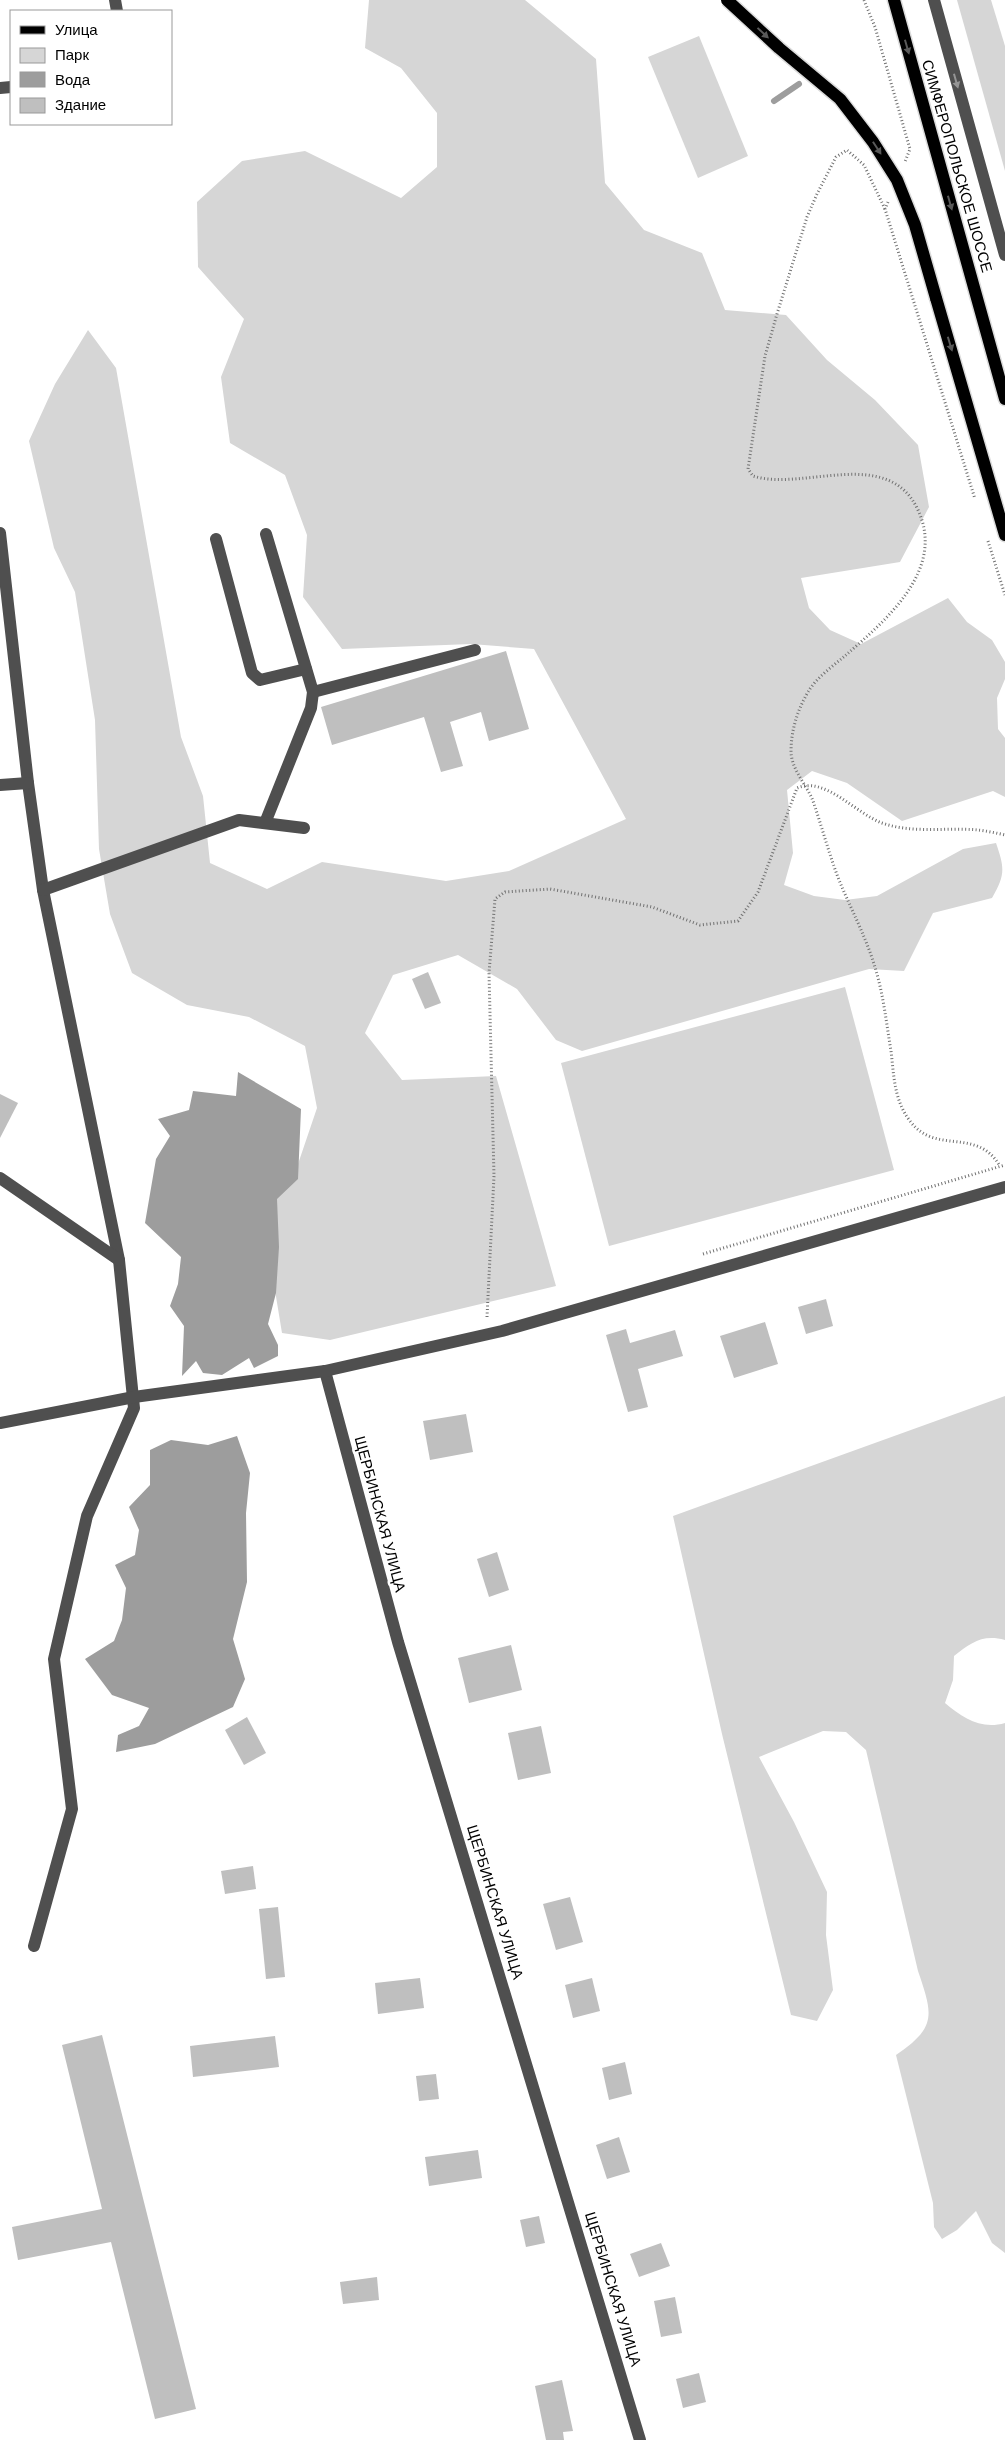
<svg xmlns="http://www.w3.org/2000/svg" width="1005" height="2440" font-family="'DM Sans',sans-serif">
<rect width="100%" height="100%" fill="#fff"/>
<g fill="#d6d6d6">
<path d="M 369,0 L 525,0 L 596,59 L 605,183 L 644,230 L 702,253 L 725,310 L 786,315 L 827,360 L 875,400 L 918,445 L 929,507 L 900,562 L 801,578 L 809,608 L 830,630 L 861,644 L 948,598 L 967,622 L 992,640 L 1005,662 L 1005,679 L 997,698 L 998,729 L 1005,738 L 1005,797 L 993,791 L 902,821 L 847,783 L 812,771 L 787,790 L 793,853 L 784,885 L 814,896 L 845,900 L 877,896 L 963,849 L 996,843 C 1005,869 1005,875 992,898 L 933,913 L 904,971 L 869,969 L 582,1051 L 556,1040 L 517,989 L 458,955 L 393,975 L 365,1033 L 402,1080 L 496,1076 L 556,1286 L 330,1340 L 282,1333 L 268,1248 L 268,1185 L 298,1164 L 317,1108 L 305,1046 L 249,1017 L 187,1005 L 132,973 L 110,914 L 99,849 L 95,720 L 75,592 L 54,548 L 29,441 L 55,384 L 88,330 L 116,368 L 181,737 L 203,796 L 210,863 L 267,889 L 322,862 L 446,881 L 509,871 L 626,819 L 534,649 L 471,644 L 342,649 L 303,597 L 307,535 L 285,475 L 230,443 L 221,377 L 244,319 L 198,267 L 197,202 L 242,161 L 305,151 L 401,198 L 437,167 L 437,113 L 401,68 L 365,48 Z"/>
<path d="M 957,0 L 991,0 L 1005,46 L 1005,171 Z"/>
<path d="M 699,36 L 748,156 L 698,178 L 648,57 Z"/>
<path d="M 845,987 L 894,1170 L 609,1246 L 561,1063 Z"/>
<path d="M 1005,1396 L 1005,1640 C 982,1634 971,1643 954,1656 L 953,1680 L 945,1703 C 963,1718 981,1730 1005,1723 L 1005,2253 L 992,2243 L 976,2211 L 957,2230 L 942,2239 L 934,2227 L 933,2203 L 896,2055 C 937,2027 933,2015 918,1971 L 866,1750 L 846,1732 L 823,1731 L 759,1757 L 794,1822 L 827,1892 L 826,1935 L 833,1990 L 817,2021 L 791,2015 L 722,1734 L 673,1516 Z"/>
</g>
<g fill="#9d9d9d">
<path d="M 238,1072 L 301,1109 L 298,1179 L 277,1199 L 279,1247 L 276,1293 L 268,1324 L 278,1345 L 278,1356 L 254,1368 L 249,1358 L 222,1375 L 203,1373 L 196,1361 L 182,1376 L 184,1326 L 170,1306 L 178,1284 L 181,1257 L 145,1223 L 156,1159 L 170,1136 L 158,1119 L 189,1110 L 193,1091 L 236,1096 Z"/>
<path d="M 237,1436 L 250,1473 L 246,1513 L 247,1582 L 233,1639 L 245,1679 L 233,1707 L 155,1744 L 116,1752 L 118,1735 L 139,1726 L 149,1708 L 112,1695 L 85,1659 L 114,1641 L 122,1620 L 126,1588 L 115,1565 L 135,1555 L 139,1530 L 129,1507 L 150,1485 L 150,1450 L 171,1440 L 208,1445 Z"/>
</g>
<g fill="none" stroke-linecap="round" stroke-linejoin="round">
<path stroke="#9d9d9d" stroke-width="6" d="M 774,101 L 799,84"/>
</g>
<g fill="#bfbfbf">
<path d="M 506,651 L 529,729 L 489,741 L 481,712 L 450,722 L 463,766 L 441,772 L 424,717 L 332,745 L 321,707 Z"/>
<path d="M 428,972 L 441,1003 L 425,1009 L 412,979 Z"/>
<path d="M 0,1094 L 18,1103 L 0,1138 Z"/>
<path d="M 826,1299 L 833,1326 L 806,1334 L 798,1307 Z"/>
<path d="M 765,1322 L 778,1364 L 734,1378 L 720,1336 Z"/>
<path d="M 626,1329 L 630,1343 L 675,1330 L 683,1356 L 638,1369 L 648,1407 L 628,1412 L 606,1335 Z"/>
<path d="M 466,1414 L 473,1452 L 430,1460 L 423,1421 Z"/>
<path d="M 497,1552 L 509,1590 L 489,1597 L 477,1559 Z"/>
<path d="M 511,1645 L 522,1690 L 469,1703 L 458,1658 Z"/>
<path d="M 247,1717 L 266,1753 L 244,1765 L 225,1730 Z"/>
<path d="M 541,1726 L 551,1773 L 518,1780 L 508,1733 Z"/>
<path d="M 253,1866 L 256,1889 L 225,1894 L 221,1871 Z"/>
<path d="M 570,1897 L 583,1942 L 556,1950 L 543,1904 Z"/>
<path d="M 278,1907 L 285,1977 L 266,1979 L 259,1909 Z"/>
<path d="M 420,1978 L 424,2008 L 378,2014 L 375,1983 Z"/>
<path d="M 592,1978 L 600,2011 L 573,2018 L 565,1985 Z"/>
<path d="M 102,2035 L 196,2409 L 155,2419 L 111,2242 L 18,2260 L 12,2227 L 102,2209 L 62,2045 Z"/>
<path d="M 275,2036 L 279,2067 L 193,2077 L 190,2046 Z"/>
<path d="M 625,2062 L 632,2094 L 609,2100 L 602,2068 Z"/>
<path d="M 436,2074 L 439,2099 L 419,2101 L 416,2076 Z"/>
<path d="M 619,2137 L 630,2172 L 607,2179 L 596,2145 Z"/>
<path d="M 478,2150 L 482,2178 L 429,2186 L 425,2157 Z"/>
<path d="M 539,2216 L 545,2243 L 526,2247 L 520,2220 Z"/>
<path d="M 661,2243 L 670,2266 L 639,2277 L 630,2254 Z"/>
<path d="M 377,2277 L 379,2300 L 343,2304 L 340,2282 Z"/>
<path d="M 675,2297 L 682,2333 L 661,2337 L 654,2301 Z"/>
<path d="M 699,2373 L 706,2402 L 683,2408 L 676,2379 Z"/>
<path d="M 562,2380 L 573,2431 L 563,2432 L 564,2440 L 546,2440 L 535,2386 Z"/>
</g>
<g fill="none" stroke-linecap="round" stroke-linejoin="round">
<g stroke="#dbdbdb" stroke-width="15">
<g id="major">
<path d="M 894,0 L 1005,399"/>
<path d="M 936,298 L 1005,535"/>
</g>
</g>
<g stroke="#717171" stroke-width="3" stroke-dasharray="1 2.5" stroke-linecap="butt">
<path d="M 864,0 L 875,27 L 910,149 L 905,162"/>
<path d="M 888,202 L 885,209 L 975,499"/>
<path d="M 885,209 L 864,165 L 847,150 L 836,157 L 817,194 L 807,217 L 777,314 L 765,356 L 748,469 L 753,476 C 803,492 888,445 918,510 C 946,570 886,620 846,655 C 833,666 816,678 808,692 C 797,711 791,731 791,752 C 792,771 807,785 813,801 C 822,827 829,854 839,880 C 850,907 864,933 873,961 C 883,990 886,1021 891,1051 C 894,1076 894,1100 910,1121 C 936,1156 976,1126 1000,1166"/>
<path d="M 988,541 L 1005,595"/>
<path d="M 703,1254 L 1005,1165"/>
<path d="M 487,1317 L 494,1176 L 489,973 L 495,899 L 505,892 L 550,889 L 652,907 L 700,925 L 738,921 L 758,892 L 797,788 C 825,776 855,813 882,823 C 913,834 947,827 978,830 C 987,831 996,833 1005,835"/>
</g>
<g stroke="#4f4f4f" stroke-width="12">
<path d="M 115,0 L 117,11"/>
<path d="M 934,0 L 1005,255"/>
<path d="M 0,88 L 11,87"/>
<path d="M 0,533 L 28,783 L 43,890 L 119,1260 L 134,1408 L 87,1516 L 54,1659 L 72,1809 L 34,1946"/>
<path d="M 216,539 L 252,673 L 260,680 L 306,669"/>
<path d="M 313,692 L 475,650"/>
<path d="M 0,785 L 28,783"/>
<path d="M 265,823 L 311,708 L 313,692 L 266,534"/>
<path d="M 43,890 L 239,820 L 304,828"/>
<path d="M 0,1178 L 119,1260"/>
<path d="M 325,1371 L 398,1642 L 640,2440"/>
<path d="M 0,1423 L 134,1397 L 325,1371 L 502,1331 L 1005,1187"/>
</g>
<use href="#major" stroke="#000" stroke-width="12"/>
<g stroke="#dbdbdb" stroke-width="15" stroke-linecap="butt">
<path id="major-bridge" d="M 727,0 L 779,48 L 840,99 L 873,142 L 897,180 L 915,225 L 936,298"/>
</g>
<use href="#major-bridge" stroke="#000" stroke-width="12"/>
</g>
<defs><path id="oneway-solid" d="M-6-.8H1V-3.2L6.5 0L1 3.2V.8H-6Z" transform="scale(1.25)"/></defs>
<g fill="#595959">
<use href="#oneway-solid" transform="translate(763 33) rotate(43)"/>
<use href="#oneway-solid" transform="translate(907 47) rotate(74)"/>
<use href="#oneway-solid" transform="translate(877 148) rotate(57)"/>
<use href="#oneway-solid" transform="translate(950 203) rotate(74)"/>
<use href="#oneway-solid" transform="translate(950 344) rotate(73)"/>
</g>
<use fill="#959595" href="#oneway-solid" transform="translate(956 81) rotate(74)"/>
<g text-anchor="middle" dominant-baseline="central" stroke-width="5" stroke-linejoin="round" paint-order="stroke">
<g font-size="15" fill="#000" stroke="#fff">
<text transform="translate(957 166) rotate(74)">СИМФЕРОПОЛЬСКОЕ ШОССЕ</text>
<text transform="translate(380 1514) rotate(75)">ЩЕРБИНСКАЯ УЛИЦА</text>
<text transform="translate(495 1902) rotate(73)">ЩЕРБИНСКАЯ УЛИЦА</text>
<text transform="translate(613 2289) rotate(73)">ЩЕРБИНСКАЯ УЛИЦА</text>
</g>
</g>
<rect x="10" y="10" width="162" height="115" fill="#ffffff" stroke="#999999"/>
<rect x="20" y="26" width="25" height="8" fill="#000000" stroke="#999999"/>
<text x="55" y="35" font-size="15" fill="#000000">Улица</text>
<rect x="20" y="48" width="25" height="15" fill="#d6d6d6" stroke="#999999"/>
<text x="55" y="60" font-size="15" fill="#000000">Парк</text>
<rect x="20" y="72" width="25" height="15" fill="#9d9d9d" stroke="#999999"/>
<text x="55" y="85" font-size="15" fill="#000000">Вода</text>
<rect x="20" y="98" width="25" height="15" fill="#bfbfbf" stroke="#999999"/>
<text x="55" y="110" font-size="15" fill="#000000">Здание</text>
</svg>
